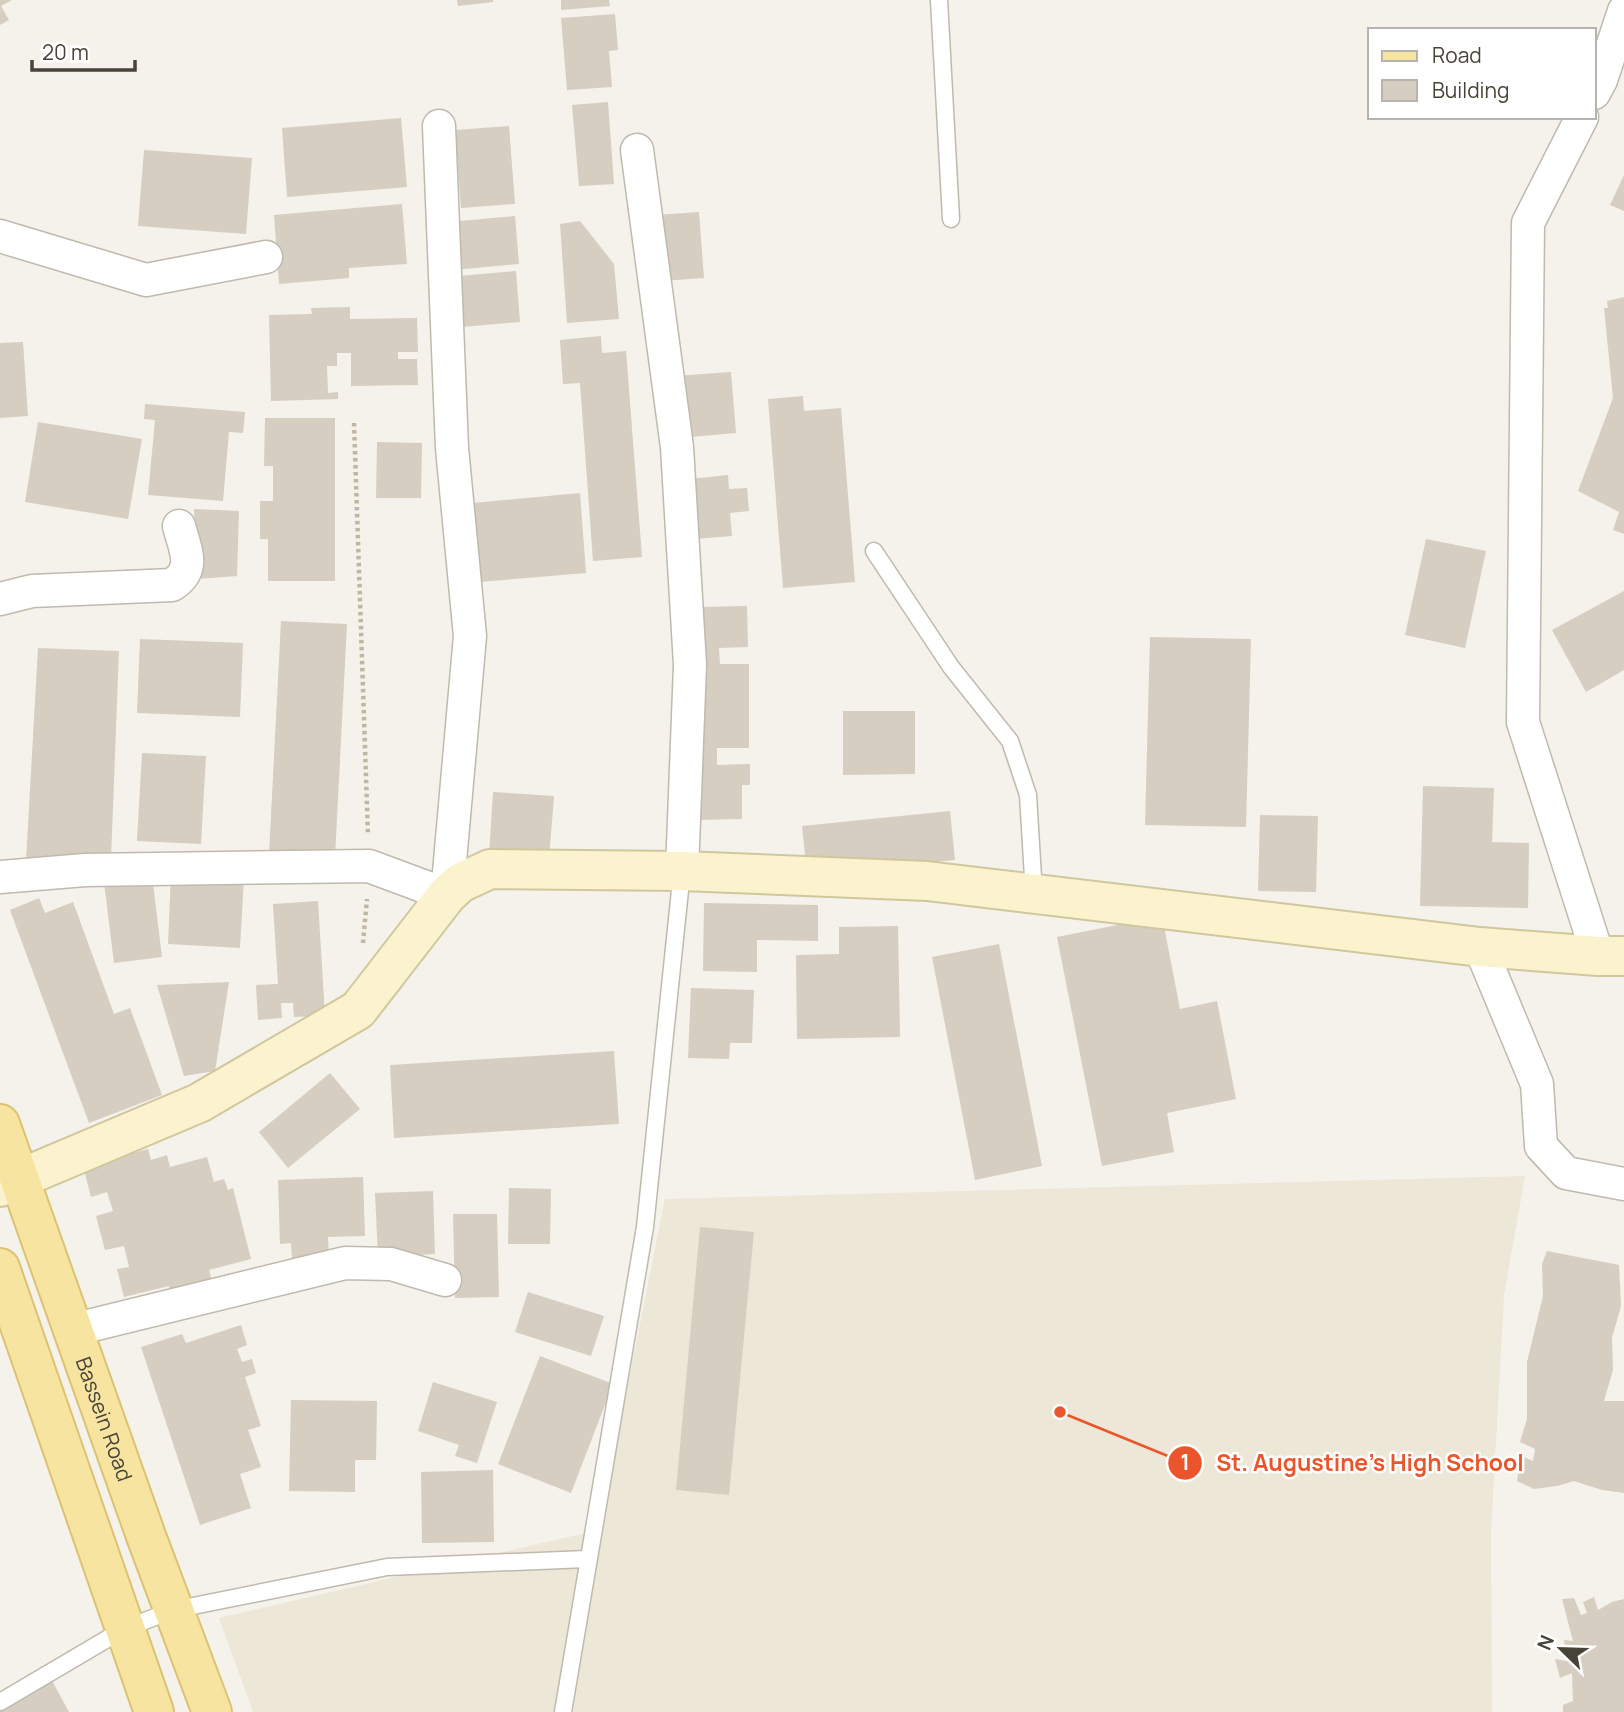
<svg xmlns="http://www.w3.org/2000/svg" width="1624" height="1712" font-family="Manrope,sans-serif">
<rect width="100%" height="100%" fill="#f4f2eb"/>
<path fill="#ece7d6" d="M 1525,1176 L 1504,1295 L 1491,1532 L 1492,1712 L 253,1712 L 219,1618 L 599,1530 L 665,1199 Z"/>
<g fill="#d5cec1">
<path d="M 0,0 L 12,0 L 1,6 L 9,20 L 0,25 Z"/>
<path d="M 457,0 L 493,0 L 493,2 L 458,6 Z"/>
<path d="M 561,0 L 609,0 L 610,6 L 561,10 Z"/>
<path d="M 615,14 L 618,50 L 609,51 L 612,87 L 567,90 L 561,18 Z"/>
<path d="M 608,102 L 614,184 L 579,186 L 572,105 Z"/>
<path d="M 401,118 L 407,187 L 287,197 L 282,128 Z"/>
<path d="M 509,126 L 515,204 L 461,208 L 455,130 Z"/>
<path d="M 144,150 L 252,158 L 246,234 L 138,226 Z"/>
<path d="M 1624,175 L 1624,211 L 1610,205 Z"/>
<path d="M 402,204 L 407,264 L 349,268 L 349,278 L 279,284 L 274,215 Z"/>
<path d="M 699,212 L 704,278 L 662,281 L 656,215 Z"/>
<path d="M 515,216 L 519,264 L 453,270 L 448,222 Z"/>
<path d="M 580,221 L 614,264 L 619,319 L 567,323 L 560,224 Z"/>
<path d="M 516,271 L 520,322 L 462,327 L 459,276 Z"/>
<path d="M 1624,297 L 1624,534 L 1613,530 L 1619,512 L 1578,491 L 1613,398 L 1604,308 L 1608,308 L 1607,301 Z"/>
<path d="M 350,307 L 350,319 L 417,318 L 418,352 L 398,352 L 398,359 L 417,359 L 418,385 L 351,386 L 351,353 L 337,353 L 337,366 L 327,366 L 328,393 L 338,392 L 338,399 L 271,401 L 269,315 L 312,314 L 311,308 Z"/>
<path d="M 601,336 L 602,353 L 626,351 L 642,557 L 593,561 L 580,383 L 563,384 L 560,340 Z"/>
<path d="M 23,342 L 28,416 L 0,418 L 0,343 Z"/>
<path d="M 731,372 L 736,433 L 679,438 L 674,376 Z"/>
<path d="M 803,396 L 804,411 L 841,408 L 855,582 L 783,588 L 768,399 Z"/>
<path d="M 145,404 L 245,412 L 243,433 L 229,432 L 223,501 L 148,495 L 155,420 L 144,419 Z"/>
<path d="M 265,418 L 335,418 L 335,581 L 268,581 L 268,539 L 260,539 L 260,501 L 273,501 L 273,466 L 264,466 Z"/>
<path d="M 38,422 L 142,439 L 128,519 L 25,502 Z"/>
<path d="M 377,442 L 422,443 L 421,498 L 376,498 Z"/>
<path d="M 728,475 L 729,489 L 747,488 L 749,511 L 730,513 L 732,536 L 695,539 L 690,479 Z"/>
<path d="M 580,493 L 586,573 L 479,582 L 473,503 Z"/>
<path d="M 194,509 L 239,511 L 237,576 L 197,579 Z"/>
<path d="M 1426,539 L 1486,551 L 1465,648 L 1405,635 Z"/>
<path d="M 1624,591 L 1624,670 L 1586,692 L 1552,630 Z"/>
<path d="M 747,606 L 748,647 L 719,648 L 720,664 L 749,664 L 749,748 L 717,748 L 717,765 L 750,764 L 750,785 L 742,785 L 742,819 L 699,820 L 699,607 Z"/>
<path d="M 281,621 L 347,624 L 335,857 L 269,854 Z"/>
<path d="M 1150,637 L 1251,639 L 1246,827 L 1145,825 Z"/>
<path d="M 140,639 L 243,643 L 240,717 L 137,713 Z"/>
<path d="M 38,648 L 119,651 L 111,859 L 26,861 Z"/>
<path d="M 843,711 L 915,711 L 915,774 L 843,775 Z"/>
<path d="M 142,753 L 206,756 L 201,844 L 137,841 Z"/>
<path d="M 1423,786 L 1494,788 L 1492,842 L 1529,843 L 1528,908 L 1420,906 Z"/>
<path d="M 493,792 L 554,796 L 549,859 L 489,856 Z"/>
<path d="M 950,811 L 955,860 L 807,874 L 802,826 Z"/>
<path d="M 1260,815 L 1318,816 L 1316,892 L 1258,891 Z"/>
<path d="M 171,874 L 244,877 L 240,948 L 168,944 Z"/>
<path d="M 152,876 L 162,957 L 114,963 L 104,882 Z"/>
<path d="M 39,898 L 45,913 L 73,902 L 114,1014 L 130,1008 L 162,1095 L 89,1123 L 10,910 Z"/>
<path d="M 318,901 L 325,1016 L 294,1017 L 293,1003 L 281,1003 L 282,1018 L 258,1020 L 256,985 L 278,984 L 273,904 Z"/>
<path d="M 704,903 L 818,905 L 818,941 L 757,940 L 757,972 L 703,971 Z"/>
<path d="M 1162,916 L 1180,1009 L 1217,1001 L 1236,1099 L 1167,1113 L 1174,1152 L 1102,1166 L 1057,937 Z"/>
<path d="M 898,926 L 900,1037 L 797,1039 L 796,955 L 839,954 L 839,927 Z"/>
<path d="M 999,944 L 1042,1166 L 975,1180 L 932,957 Z"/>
<path d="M 229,982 L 215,1071 L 184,1076 L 157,985 Z"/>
<path d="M 691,988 L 754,990 L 752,1043 L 730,1043 L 729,1059 L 688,1058 Z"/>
<path d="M 614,1051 L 619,1124 L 394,1138 L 390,1065 Z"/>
<path d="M 330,1073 L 360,1109 L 288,1168 L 259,1132 Z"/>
<path d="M 148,1149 L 151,1160 L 167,1155 L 170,1167 L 207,1157 L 214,1182 L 224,1179 L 228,1190 L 233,1188 L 251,1259 L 209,1270 L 214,1289 L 173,1300 L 169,1286 L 124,1297 L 117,1269 L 129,1267 L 124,1246 L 105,1250 L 96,1216 L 113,1211 L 107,1192 L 91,1197 L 83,1166 Z"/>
<path d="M 363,1177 L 365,1236 L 328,1237 L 329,1259 L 292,1260 L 291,1243 L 280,1244 L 278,1180 Z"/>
<path d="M 509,1188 L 551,1189 L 550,1244 L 508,1244 Z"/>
<path d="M 433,1191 L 435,1254 L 378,1257 L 375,1193 Z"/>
<path d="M 453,1214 L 497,1214 L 499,1297 L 455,1298 Z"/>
<path d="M 700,1227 L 754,1232 L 729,1495 L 676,1490 Z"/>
<path d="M 1547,1251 L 1619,1265 L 1621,1306 L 1612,1338 L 1613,1370 L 1604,1401 L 1624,1401 L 1624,1493 L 1602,1490 L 1574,1481 L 1557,1486 L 1534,1489 L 1517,1481 L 1521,1456 L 1533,1461 L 1535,1449 L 1520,1442 L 1527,1419 L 1527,1362 L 1543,1296 L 1542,1264 Z"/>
<path d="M 528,1292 L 604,1316 L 591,1356 L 515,1332 Z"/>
<path d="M 241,1325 L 247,1345 L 237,1349 L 242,1362 L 252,1359 L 256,1373 L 245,1377 L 261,1426 L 248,1430 L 261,1467 L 240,1474 L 251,1508 L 200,1525 L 141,1347 L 182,1334 L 186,1343 Z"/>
<path d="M 540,1356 L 613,1384 L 571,1493 L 498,1464 Z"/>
<path d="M 433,1382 L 497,1402 L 477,1463 L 455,1456 L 459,1445 L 418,1431 Z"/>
<path d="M 291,1400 L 377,1401 L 376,1460 L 355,1460 L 355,1492 L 289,1491 Z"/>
<path d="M 493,1470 L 494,1542 L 422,1543 L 421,1472 Z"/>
<path d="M 1594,1597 L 1598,1610 L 1612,1602 L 1624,1599 L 1624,1712 L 1563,1712 L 1563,1705 L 1573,1701 L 1572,1673 L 1560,1678 L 1555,1659 L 1567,1661 L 1564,1640 L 1573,1641 L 1562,1599 L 1574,1598 L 1581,1615 L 1587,1613 L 1583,1602 Z"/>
<path d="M 50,1677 L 69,1712 L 0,1712 L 0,1705 Z"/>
</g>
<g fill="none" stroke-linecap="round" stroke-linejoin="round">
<g stroke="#bfbaae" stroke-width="19">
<g id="lane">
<path d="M 939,0 L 951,219"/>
<path d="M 874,551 L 951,667 L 1010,741 L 1028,795 L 1034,894"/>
<path d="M 0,1702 L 124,1629 L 173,1610 L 387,1567 L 587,1559"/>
<path d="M 563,1712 L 645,1227 L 682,871"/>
</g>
</g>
<g stroke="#bfbaae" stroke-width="35">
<g id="street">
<path d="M 1594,93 L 1601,80 L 1624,11"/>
<path d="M 1582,117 L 1528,223 L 1523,722 L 1598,956"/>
<path d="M 637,150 L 677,447 L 690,665 L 682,871"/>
<path d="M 0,236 L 146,280 L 266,257"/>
<path d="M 0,599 L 32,591 L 172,585 C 197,569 185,550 179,526"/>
<path d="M 0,877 L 85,870 L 369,866 L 447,895 L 470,636 L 452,448 L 439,126"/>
<path d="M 1480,947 L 1537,1084 L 1541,1146 L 1566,1173 L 1624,1184"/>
<path d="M 72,1330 L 345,1263 L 391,1264 L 445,1280"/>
</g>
</g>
<g stroke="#d0c79d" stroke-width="42">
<path id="secondary" d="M 0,1187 L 199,1103 L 358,1010 L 447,895 L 460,883 L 490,869 L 682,871 L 927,881 L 1480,947 L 1598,956 L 1624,956"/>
</g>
<g stroke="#dbc371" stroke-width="42">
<g id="primary">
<path id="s1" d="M 0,1124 L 146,1536 L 212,1712"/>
<path d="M 0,1268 L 154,1712"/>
</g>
</g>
<g stroke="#c0b7a0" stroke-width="4.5" stroke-dasharray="3.5 3.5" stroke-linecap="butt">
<path d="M 354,423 L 368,835"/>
<path d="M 363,943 L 367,899"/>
</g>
<use href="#lane" stroke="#fff" stroke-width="16"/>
<use href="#street" stroke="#fff" stroke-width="32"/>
<use href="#secondary" stroke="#fbf3ce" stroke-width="38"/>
<use href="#primary" stroke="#f7e4a1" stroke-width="38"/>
</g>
<g text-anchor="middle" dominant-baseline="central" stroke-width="5" stroke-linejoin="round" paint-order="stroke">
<g font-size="21" fill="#484339" stroke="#fff">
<text stroke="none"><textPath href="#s1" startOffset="313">Bassein Road</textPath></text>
</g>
</g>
<path fill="none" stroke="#ea552c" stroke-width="2.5" d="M1060 1412L1185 1463"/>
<g fill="#ea552c" stroke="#fff" stroke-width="2.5">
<circle cx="1060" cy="1412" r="7"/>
<circle cx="1185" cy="1463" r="18"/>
</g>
<g font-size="21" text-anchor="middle" font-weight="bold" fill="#fff">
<text x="1185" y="1470">1</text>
</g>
<g font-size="23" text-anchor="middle" font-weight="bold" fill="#ea552c" stroke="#fff" stroke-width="5" stroke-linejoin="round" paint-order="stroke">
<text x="1370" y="1471">St. Augustine's High School</text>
</g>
<rect x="1368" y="28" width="228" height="91" fill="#ffffff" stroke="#b6b4b0" stroke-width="2"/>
<rect x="1382" y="51" width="35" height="10" fill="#f7e4a1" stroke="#b6b4b0" stroke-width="2"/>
<text x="1432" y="63" font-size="21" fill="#484339">Road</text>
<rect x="1382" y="80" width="35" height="21" fill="#d5cec1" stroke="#b6b4b0" stroke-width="2"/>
<text x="1432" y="98" font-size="21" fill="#484339">Building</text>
<g transform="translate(1561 1649) rotate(293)" stroke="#ffffff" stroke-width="5" paint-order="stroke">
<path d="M0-5L12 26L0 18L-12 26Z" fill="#484339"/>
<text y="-10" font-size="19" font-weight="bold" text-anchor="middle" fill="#484339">N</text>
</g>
<path d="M32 60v10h103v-10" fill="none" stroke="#484339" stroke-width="3.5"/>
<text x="42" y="60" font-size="21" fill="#484339" stroke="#ffffff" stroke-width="5" paint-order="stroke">20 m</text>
</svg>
